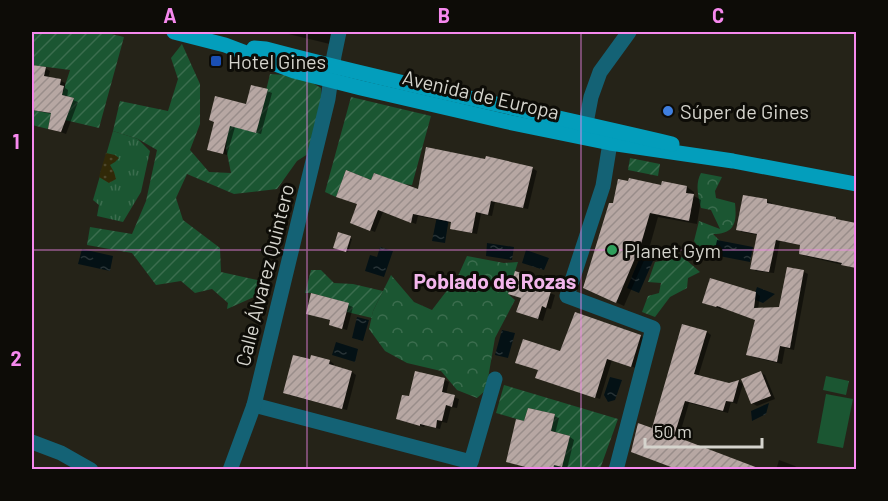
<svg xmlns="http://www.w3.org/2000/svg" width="888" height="501" font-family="Barlow,sans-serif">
<defs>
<pattern id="grass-tufts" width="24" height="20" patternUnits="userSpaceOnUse" patternTransform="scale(1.5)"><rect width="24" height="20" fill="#1b5632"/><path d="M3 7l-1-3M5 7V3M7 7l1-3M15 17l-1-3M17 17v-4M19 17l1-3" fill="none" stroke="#3b6d4e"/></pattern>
<pattern id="forest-crowns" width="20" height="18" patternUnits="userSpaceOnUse" patternTransform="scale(1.5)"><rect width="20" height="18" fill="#1b5632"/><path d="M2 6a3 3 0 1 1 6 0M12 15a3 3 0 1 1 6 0" fill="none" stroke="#3b6d4e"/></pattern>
<pattern id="sand-dots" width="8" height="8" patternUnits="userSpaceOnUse" patternTransform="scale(1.5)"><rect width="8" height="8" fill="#312908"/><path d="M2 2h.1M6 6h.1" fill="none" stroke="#4e472b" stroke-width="1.8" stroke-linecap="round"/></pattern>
<pattern id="garden-furrows" width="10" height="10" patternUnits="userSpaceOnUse" patternTransform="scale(1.5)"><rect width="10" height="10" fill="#1b5632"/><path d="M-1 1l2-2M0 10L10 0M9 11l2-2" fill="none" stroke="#3b6d4e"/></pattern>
<pattern id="water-ripples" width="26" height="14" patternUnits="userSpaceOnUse" patternTransform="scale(1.5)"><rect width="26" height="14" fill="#041115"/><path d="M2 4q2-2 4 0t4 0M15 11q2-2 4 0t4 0" fill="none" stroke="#283336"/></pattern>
<pattern id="building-hatch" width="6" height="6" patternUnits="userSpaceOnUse" patternTransform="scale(1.5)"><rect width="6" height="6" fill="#b7a7a3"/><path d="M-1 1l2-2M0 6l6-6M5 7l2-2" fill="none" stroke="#998d8a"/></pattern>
</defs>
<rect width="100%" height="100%" fill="#252318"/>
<g fill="url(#grass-tufts)">
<path d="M 113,131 L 138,139 L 150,151 L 141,192 L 123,222 L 97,216 L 99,205 L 93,200 Z"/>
<path d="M 826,376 L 849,381 L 846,395 L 823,390 Z"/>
</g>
<g fill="url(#forest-crowns)">
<path d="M 701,173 L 722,177 L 715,191 L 716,198 L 735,203 C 737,222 735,234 713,234 L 720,241 L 715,253 L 706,257 L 694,241 L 699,221 L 720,229 L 711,210 L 701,208 C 698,196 695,184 701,173 Z"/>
<path d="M 467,256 L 504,263 L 518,262 L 508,294 L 515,300 L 495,338 L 486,390 L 477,398 L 457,390 L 441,371 L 407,363 L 385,351 L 369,329 L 373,311 L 391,275 L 414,302 L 432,310 L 458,276 Z"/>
</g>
<path fill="url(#sand-dots)" d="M 106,153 L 115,155 L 119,158 L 115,162 L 110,165 L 114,172 L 116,179 L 109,183 L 99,177 Z"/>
<g fill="url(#garden-furrows)">
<path d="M 32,32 L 103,32 L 124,37 L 99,128 L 65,120 L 74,98 L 62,95 L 70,70 L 32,65 Z"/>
<path d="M 182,44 L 200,84 L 200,124 L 190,150 L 209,172 L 231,173 L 226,148 L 228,124 L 256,132 L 270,74 L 301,76 L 321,88 L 322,145 L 297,161 L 277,189 L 234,194 L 187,174 L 176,198 L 183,220 L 220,248 L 221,272 L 266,282 L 254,297 L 227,309 L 228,303 L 212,289 L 195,293 L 181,281 L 156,285 L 132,253 L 87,245 L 90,227 L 132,234 L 146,201 L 157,150 L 138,139 L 113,131 L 120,101 L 168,111 L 178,79 L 171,58 Z"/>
<path d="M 351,97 L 431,116 L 412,185 L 403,184 L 374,173 L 371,180 L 346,170 L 336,197 L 325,192 Z"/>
<path d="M 32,110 L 51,113 L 48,129 L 32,125 Z"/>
<path d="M 630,158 L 660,164 L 658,176 L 628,170 Z"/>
<path d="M 683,257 L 700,272 L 688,278 L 687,288 L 670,297 L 655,317 L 642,312 L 648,296 L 659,293 L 661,283 L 648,282 L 655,262 Z"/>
<path d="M 311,270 L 321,270 L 334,283 L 353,284 L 383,291 L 373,311 L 372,318 L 347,312 L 348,303 L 311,293 L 305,293 Z"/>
<path d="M 504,385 L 618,419 L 600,469 L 553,469 L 554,465 L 562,467 L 570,436 L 551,431 L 555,414 L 528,408 L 524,421 L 496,413 Z"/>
</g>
<path fill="#1b5632" d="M 826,394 L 853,399 L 843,448 L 817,443 Z"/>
<g fill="url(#water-ripples)">
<path d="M 437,216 L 449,218 L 445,243 L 432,241 Z"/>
<path d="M 717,240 L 753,247 L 750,262 L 714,255 Z"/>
<path d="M 487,243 L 514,247 L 512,260 L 486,256 Z"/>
<path d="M 380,247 L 393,251 L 384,277 L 365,271 L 370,255 L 377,257 Z"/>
<path d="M 82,249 L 113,256 L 110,271 L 78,264 Z"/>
<path d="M 526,250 L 549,258 L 544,270 L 522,263 Z"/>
<path d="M 641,255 L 653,261 L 639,293 L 627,288 Z"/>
<path d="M 757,287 L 775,294 L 763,303 L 753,299 Z"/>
<path d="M 357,317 L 369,320 L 363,341 L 352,338 Z"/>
<path d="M 502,330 L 515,333 L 508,358 L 495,355 Z"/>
<path d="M 336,342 L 358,349 L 355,362 L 332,355 Z"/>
<path d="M 610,377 L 622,380 L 615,400 L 608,402 L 604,395 Z"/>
<path d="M 769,403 L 766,414 L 752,421 L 751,411 Z"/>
</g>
<g fill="#0007">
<path d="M 280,32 L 337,32 L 334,45 Z"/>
<path d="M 32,66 L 45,68 L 50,71 L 48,78 L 61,81 L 65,83 L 65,88 L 68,90 L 67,98 L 78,102 L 66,134 L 50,128 L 52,114 L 32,110 Z"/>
<path d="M 267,91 L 272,93 L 261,134 L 235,127 L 227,155 L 208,149 L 247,106 Z"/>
<path d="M 532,168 L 537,171 L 528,209 L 495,202 L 492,216 L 481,214 L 477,234 L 456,230 L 451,228 L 452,223 L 418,216 L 416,224 L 383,212 L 375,232 L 357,225 L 372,182 L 419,191 Z"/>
<path d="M 662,187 L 687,187 L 694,192 L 694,196 L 701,200 L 697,224 L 658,217 L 649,249 L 624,306 L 592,291 Z"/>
<path d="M 767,201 L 772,203 L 771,206 L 836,218 L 840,221 L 856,225 L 856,268 L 805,256 L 800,254 L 801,245 L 780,241 L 774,273 L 756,271 L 752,268 L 758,235 L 742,232 L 738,229 Z"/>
<path d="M 339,234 L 352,239 L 348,252 L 336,248 Z"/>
<path d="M 788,269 L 804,272 L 808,274 L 794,350 L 785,348 L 782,364 L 752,357 L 748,354 L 756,320 L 721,307 L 721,309 L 709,305 L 711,280 L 756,293 L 760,296 L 758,309 L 780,308 Z"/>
<path d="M 516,273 L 543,281 L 547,284 L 545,291 L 555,295 L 551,309 L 547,308 L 543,321 L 518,312 L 522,298 L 510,293 Z"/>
<path d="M 348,305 L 353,307 L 347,330 L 331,325 L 332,321 L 312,315 Z"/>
<path d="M 707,332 L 711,335 L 698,377 L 730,385 L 739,381 L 743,384 L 737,404 L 731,402 L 728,413 L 689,403 L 678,440 L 653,430 Z"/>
<path d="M 641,336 L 645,339 L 636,368 L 612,360 L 600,399 L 537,378 Z"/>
<path d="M 330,361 L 334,364 L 333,367 L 352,372 L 356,375 L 347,410 L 289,395 L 285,392 Z"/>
<path d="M 416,373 L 445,380 L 449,382 L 446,394 L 459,399 L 457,408 L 451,407 L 447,423 L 442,422 L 440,429 L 425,425 L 424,427 L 402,421 L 398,418 L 410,398 Z"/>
<path d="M 761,373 L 765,375 L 775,399 L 757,406 L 752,403 Z"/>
<path d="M 554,416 L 559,418 L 555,434 L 570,437 L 574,440 L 567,469 L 559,467 L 558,470 L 536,470 Z"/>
<path d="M 779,460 L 795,466 L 800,470 L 776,470 Z"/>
</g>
<g fill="url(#building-hatch)">
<path d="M 32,65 L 46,67 L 44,76 L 61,79 L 60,85 L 64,86 L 62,95 L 74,98 L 61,132 L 48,129 L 51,113 L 32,110 Z"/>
<path d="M 251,85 L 268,89 L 256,133 L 230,126 L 223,154 L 207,150 L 214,122 L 209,120 L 215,96 L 246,104 Z"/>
<path d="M 426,147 L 485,159 L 486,156 L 533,167 L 523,208 L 491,201 L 488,215 L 476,212 L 472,233 L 450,229 L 451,222 L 413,214 L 411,223 L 378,210 L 370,231 L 350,223 L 357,204 L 336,197 L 346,170 L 371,180 L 374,173 L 418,189 Z"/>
<path d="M 629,178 L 661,185 L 662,181 L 687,186 L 686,193 L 694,194 L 689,221 L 650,213 L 641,244 L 616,303 L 583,288 L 609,203 L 613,203 L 618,179 L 628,181 Z"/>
<path d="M 743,195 L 767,199 L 767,203 L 836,217 L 836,219 L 856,223 L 856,268 L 841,265 L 842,263 L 799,254 L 800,245 L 776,240 L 769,272 L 750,269 L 757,234 L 736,230 Z"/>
<path d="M 338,232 L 351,236 L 346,252 L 333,248 Z"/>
<path d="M 787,267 L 804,270 L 790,348 L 780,346 L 777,362 L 746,355 L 755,320 L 717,306 L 716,307 L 702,303 L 710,278 L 756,292 L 754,308 L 779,307 Z"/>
<path d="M 515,271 L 543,280 L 541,288 L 551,291 L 546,308 L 542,306 L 538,319 L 516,312 L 521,298 L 508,294 Z"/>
<path d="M 311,293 L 349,303 L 342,329 L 329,325 L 330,320 L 306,314 Z"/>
<path d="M 575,312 L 641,335 L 631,367 L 607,359 L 595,398 L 535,378 L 538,370 L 515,363 L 523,339 L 560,351 Z"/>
<path d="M 682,324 L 707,331 L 694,374 L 729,383 L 739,380 L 733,402 L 726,401 L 723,411 L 685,401 L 674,436 L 758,468 L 758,470 L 679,470 L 631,452 L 638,423 L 652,428 Z"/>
<path d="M 293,355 L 310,359 L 311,355 L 330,360 L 329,364 L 352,371 L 342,409 L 283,393 Z"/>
<path d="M 415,371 L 445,378 L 442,392 L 455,395 L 452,407 L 446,405 L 442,421 L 437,420 L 436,428 L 420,424 L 420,426 L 396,419 L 402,395 L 409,396 Z"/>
<path d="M 761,371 L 771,396 L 751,404 L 741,379 Z"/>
<path d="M 528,408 L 555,414 L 551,431 L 570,436 L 562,467 L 554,465 L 553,470 L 537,470 L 506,462 L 516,419 L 524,421 Z"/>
</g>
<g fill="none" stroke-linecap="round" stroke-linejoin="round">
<g stroke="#146275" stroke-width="15">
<path d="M 586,123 L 591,97 L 600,72 L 629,32"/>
<path d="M 610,143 L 603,186 L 567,296 L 653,328 L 616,470"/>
<path d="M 254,405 L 471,462 L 495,379"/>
<path d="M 32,442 L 61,453 L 91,470"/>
<path d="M 230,470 L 254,405 L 328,99 L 334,56 L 339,32"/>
</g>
<g stroke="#039ebc" stroke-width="15">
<path d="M 174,32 L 225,45 L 294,71 L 361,88 L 508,122 L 610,143 L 733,161 L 856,184"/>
<path d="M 254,48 L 266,49 C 401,85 537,112 672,144"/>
</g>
</g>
<path fill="none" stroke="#f689ee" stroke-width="1.5" stroke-opacity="0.55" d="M 307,32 L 307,470M 581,32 L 581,470M 32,250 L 856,250"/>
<rect fill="#1a4fb4" stroke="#0d0c07" stroke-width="2" x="210" y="55" width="12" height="12" rx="3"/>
<circle fill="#3f7fe0" stroke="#0d0c07" stroke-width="2" cx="668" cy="111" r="6"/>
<circle fill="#2e9e5b" stroke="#0d0c07" stroke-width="2" cx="612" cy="250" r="6"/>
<g text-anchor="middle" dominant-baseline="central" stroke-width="6" stroke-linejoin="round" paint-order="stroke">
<g font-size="20" fill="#d5d4cd" stroke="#0d0c07" text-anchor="start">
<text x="228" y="61">Hotel Gines</text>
<text x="680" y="111">Súper de Gines</text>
<text x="624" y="250">Planet Gym</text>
</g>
<g font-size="20" fill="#d5d4cd" stroke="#0d0c07">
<text transform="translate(481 94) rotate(13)">Avenida de Europa</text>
<text transform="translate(264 275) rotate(-76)">Calle Álvarez Quintero</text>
</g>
<g font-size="21" font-weight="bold" fill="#f3b6ec" stroke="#0d0c07">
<text x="495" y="280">Poblado de Rozas</text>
</g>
</g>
<rect width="888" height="501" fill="none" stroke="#0d0c07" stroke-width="66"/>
<path d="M645 438v9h117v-9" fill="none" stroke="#d5d4cd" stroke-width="3"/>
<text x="654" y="438" font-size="18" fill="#d5d4cd" stroke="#0d0c07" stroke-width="4.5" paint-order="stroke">50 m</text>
<rect x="33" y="33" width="822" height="435" fill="none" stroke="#f689ee" stroke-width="2"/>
<g font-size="20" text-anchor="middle" font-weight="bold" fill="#f689ee">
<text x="170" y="23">A</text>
<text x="444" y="23">B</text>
<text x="718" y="23">C</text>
<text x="16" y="149">1</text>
<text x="16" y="366">2</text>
</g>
</svg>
